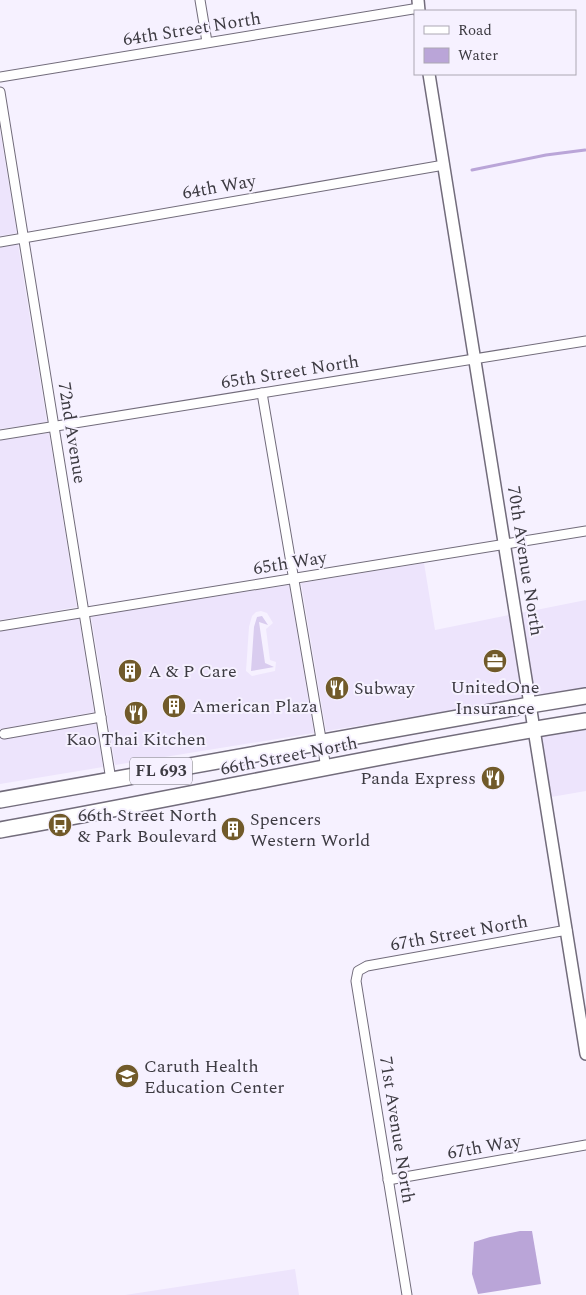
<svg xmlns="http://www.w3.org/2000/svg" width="586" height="1295" font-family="Spectral,serif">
<rect width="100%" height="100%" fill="#f6f1ff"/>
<g fill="#ede4fc" fill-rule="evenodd">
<path d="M 0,130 L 17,233 L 0,236 Z"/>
<path d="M 18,244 L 47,422 L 0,429 L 0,247 Z"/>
<path d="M 49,433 L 77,607 L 0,620 L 0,440 Z"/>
<path d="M 424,563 L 435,630 L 509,615 L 523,699 L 326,731 L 301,583 Z"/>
<path d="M 289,585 L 314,733 L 115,765 L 91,616 ZM 261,611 L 267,613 L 273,623 L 266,629 L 270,660 L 276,662 L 275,671 L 252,676 L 246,671 L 249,627 L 252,616 L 256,612 Z"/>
<path d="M 586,600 L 586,689 L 535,697 L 521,613 Z"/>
<path d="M 79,618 L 94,712 L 0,729 L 0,631 Z"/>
<path d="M 96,723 L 103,767 L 0,784 L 0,740 Z"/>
<path d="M 586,729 L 586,791 L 551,797 L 541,736 Z"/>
<path d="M 295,1269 L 299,1295 L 125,1295 Z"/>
</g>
<path fill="#d9ccef" d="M 262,616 L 268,625 L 259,622 L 265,663 L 274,667 L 251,671 L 254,627 L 257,617 Z"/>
<path fill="#baa5d8" d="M 520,1231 L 532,1231 L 541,1284 L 478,1294 L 472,1274 L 474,1242 L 490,1237 Z"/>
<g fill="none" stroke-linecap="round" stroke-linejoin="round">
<path stroke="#baa5d8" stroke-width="3" d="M 472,170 L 546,155 L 585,150"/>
<g stroke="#726c7b" stroke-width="11">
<g id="minor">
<path d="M 200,0 L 207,42"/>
<path d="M 0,77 L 419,8"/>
<path d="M 0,92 L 111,780"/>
<path d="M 0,242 L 444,165"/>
<path d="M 262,393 L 326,768"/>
<path d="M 0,435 L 586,341"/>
<path d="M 0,626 L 586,531"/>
<path d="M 4,734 L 101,717"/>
<path d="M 388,1180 L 586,1145"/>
<path d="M 407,1295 L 356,981 L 358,971 L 367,966 L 567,930"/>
</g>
</g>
<g stroke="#726c7b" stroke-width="14">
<g id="tertiary">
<path d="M 418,0 L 419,11"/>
<path d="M 429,74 L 586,1054"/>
</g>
</g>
<g stroke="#726c7b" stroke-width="18">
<g id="primary">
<path d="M 0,800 L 530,705 L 586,696"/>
<path d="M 0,830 C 195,795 390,752 586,721"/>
</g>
</g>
<use href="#minor" stroke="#fff" stroke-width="9"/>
<use href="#tertiary" stroke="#fff" stroke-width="11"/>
<use href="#primary" stroke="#fff" stroke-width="15"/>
</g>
<defs>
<g id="office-disc" transform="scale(1.25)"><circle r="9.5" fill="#715a2a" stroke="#f6f1ff"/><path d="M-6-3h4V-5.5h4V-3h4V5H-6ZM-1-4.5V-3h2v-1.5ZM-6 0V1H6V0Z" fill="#fff"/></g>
<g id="building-disc" transform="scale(1.25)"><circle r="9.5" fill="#715a2a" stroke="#f6f1ff"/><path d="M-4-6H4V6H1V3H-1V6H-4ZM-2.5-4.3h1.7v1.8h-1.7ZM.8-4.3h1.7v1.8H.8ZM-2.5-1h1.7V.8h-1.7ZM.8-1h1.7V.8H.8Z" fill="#fff"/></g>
<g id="restaurant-disc" transform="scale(1.25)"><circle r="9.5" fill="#715a2a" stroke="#f6f1ff"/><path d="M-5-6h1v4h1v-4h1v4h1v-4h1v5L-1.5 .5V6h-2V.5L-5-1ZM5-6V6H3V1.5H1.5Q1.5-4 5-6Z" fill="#fff"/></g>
<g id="bus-disc" transform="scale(1.25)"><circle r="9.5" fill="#715a2a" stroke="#f6f1ff"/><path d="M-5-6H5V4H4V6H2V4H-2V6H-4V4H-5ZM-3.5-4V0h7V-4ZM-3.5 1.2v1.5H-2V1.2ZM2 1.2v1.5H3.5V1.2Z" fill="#fff"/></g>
<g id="university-disc" transform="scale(1.25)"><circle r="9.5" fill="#715a2a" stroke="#f6f1ff"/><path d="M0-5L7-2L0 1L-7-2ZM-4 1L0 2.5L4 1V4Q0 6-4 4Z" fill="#fff"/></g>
</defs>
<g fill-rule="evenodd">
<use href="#office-disc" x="495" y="661"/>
<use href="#building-disc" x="130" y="671"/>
<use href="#restaurant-disc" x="337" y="688"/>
<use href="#building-disc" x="174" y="706"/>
<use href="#restaurant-disc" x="136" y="713"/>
<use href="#restaurant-disc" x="493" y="778"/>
<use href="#bus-disc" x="60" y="825"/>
<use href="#building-disc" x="233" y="829"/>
<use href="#university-disc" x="127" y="1076"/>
</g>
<g text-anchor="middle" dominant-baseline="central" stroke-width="4" stroke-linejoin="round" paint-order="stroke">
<rect fill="#f6f1ff" stroke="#74727b" stroke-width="1" x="130" y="757.5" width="62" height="27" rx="4"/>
<g font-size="16" font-weight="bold" fill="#3d3b42">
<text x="161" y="771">FL 693</text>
</g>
<g font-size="18" fill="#3d3b42" stroke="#f6f1ff">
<text transform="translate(192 29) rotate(-9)">64th Street North</text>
<text transform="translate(219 187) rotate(-10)">64th Way</text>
<text transform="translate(290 372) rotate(-9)">65th Street North</text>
<text transform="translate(72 433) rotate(81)">72nd Avenue</text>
<text transform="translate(525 561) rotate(81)">70th Avenue North</text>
<text transform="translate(290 563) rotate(-9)">65th Way</text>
<text transform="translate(289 756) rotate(-11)">66th Street North</text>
<text transform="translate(459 933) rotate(-10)">67th Street North</text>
<text transform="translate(397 1130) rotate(81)">71st Avenue North</text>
<text transform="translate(484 1147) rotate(-10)">67th Way</text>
</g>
<g font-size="18" fill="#3d3b42" stroke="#f6f1ff" text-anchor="start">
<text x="148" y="671">A &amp; P Care</text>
<text x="495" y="687" text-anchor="middle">UnitedOne<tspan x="495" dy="21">Insurance</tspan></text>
<text x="354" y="688">Subway</text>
<text x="192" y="706">American Plaza</text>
<text x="136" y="739" text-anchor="middle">Kao Thai Kitchen</text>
<text x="476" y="778" text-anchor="end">Panda Express</text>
<text x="78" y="815">66th Street North<tspan x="78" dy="21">&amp; Park Boulevard</tspan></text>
<text x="250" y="819">Spencers<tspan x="250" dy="21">Western World</tspan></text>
<text x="144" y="1066">Caruth Health<tspan x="144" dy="21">Education Center</tspan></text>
</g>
</g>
<rect x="414" y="10" width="162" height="65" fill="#f6f1ff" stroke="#aca8b3"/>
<rect x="424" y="26" width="25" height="8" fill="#ffffff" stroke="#aca8b3"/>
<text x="458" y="35" font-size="15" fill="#3d3b42">Road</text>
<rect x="424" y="48" width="25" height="15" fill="#baa5d8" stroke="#aca8b3"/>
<text x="458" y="60" font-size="15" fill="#3d3b42">Water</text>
</svg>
